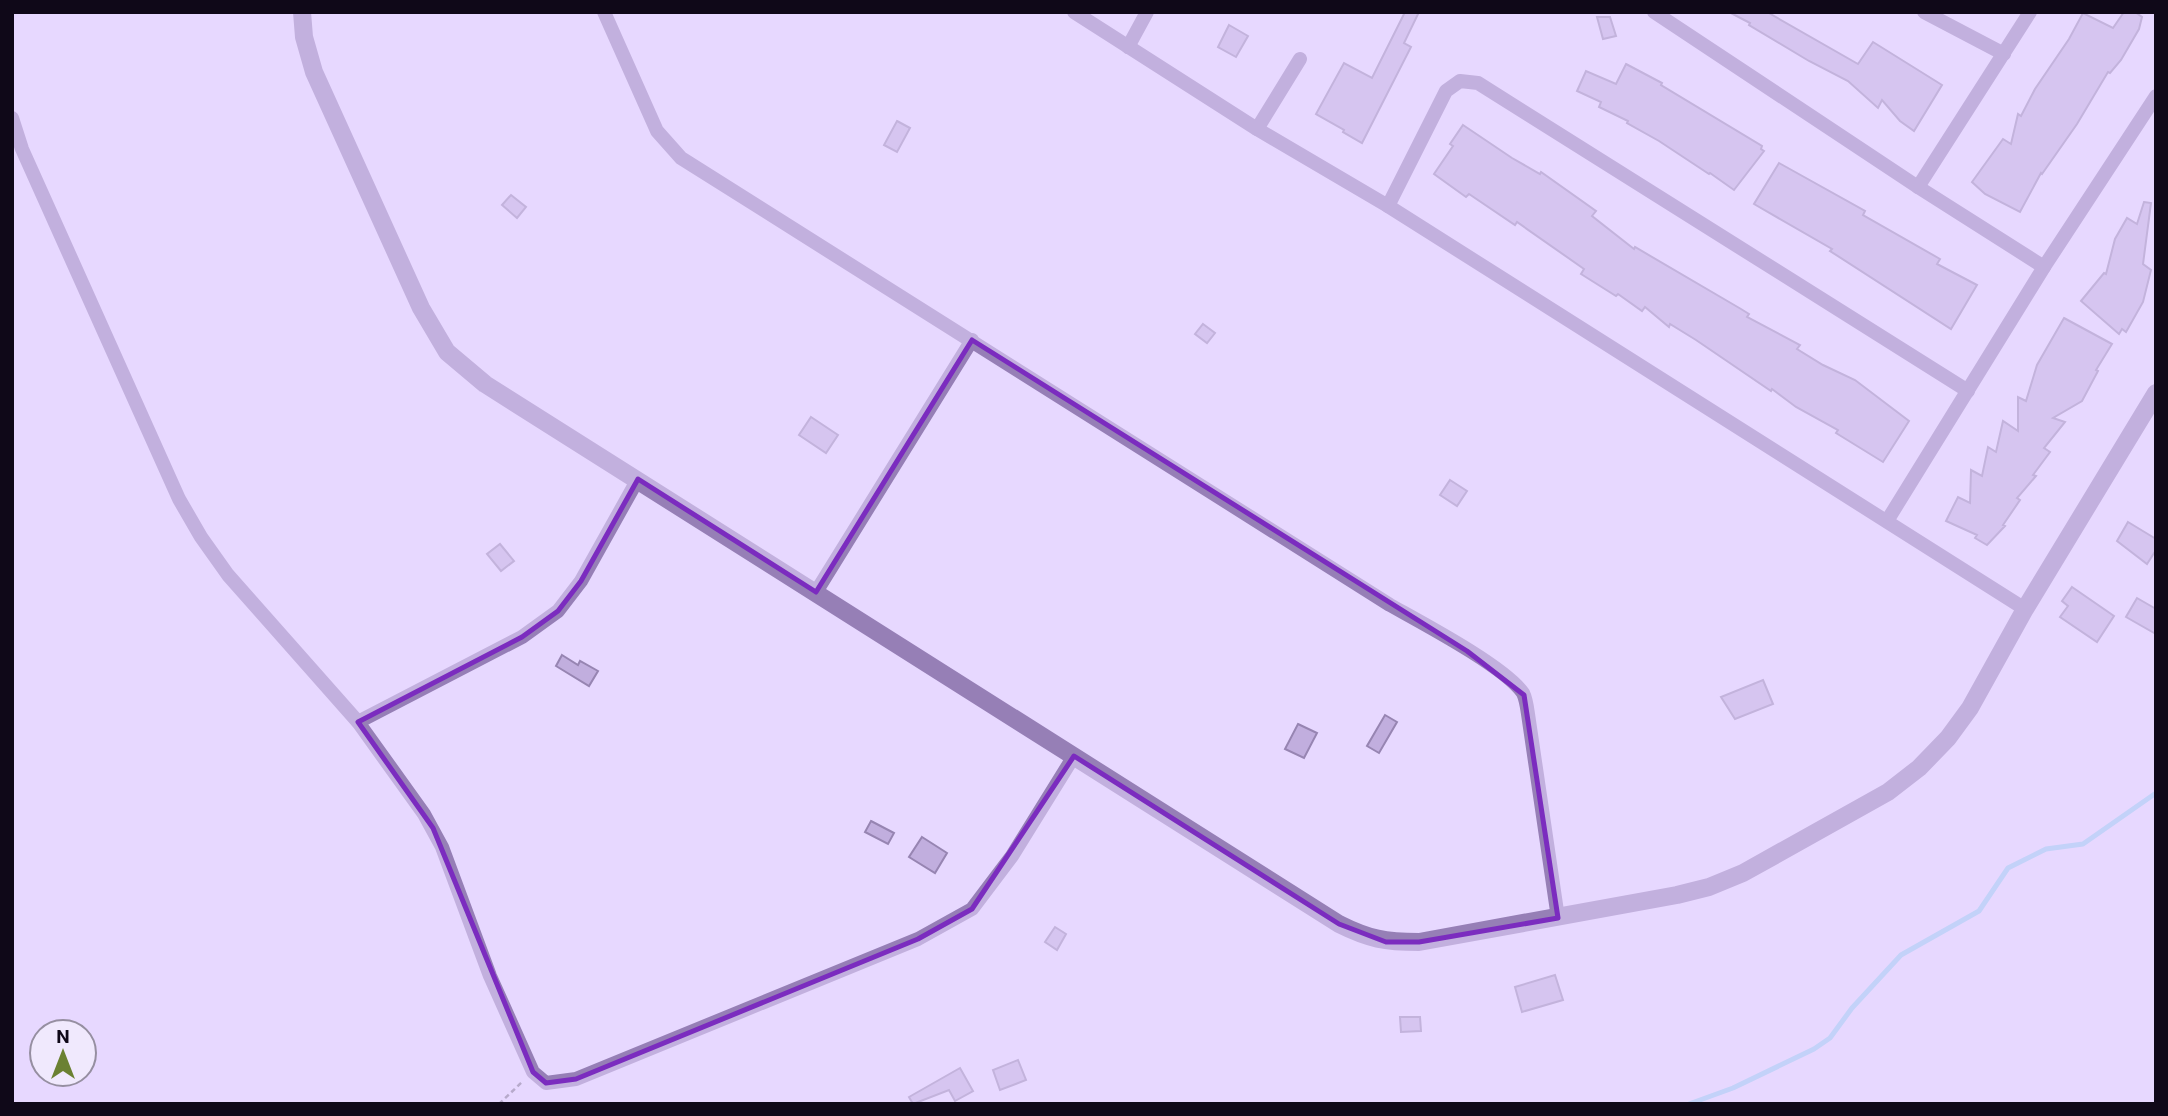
<svg xmlns="http://www.w3.org/2000/svg" width="2168" height="1116" font-family="Roboto,sans-serif">
<rect width="100%" height="100%" fill="#e7d8ff"/>
<g fill="none" stroke-linecap="round" stroke-linejoin="round">
<path stroke="#98c9f1" stroke-width="5" d="M 1689,1104 L 1733,1088 L 1814,1049 L 1830,1038 L 1852,1008 L 1901,955 L 1979,911 L 2008,868 L 2046,849 L 2083,844 L 2156,793"/>
</g>
<g fill="#c1aede" stroke="#9785b2" stroke-width="2">
<path d="M 1405,12 L 1419,12 L 1404,43 L 1411,47 L 1362,143 L 1343,132 L 1344,130 L 1316,114 L 1344,63 L 1372,78 Z"/>
<path d="M 1729,12 L 1767,12 L 1858,64 L 1873,42 L 1942,85 L 1914,131 L 1900,121 L 1882,100 L 1878,108 L 1848,81 L 1809,61 L 1749,25 L 1750,23 Z"/>
<path d="M 2124,12 L 2135,12 L 2142,17 L 2139,29 L 2121,60 L 2110,73 L 2108,72 L 2077,124 L 2042,174 L 2041,173 L 2020,212 L 1985,194 L 1972,182 L 2003,139 L 2011,144 L 2018,114 L 2021,116 L 2035,89 L 2069,39 L 2083,13 L 2113,28 Z"/>
<path d="M 1597,17 L 1610,17 L 1616,36 L 1603,39 Z"/>
<path d="M 1229,25 L 1248,36 L 1236,57 L 1218,47 Z"/>
<path d="M 1626,64 L 1662,83 L 1661,85 L 1762,146 L 1761,149 L 1764,151 L 1734,190 L 1710,173 L 1709,174 L 1659,141 L 1627,123 L 1628,121 L 1599,107 L 1601,102 L 1577,91 L 1586,71 L 1616,84 Z"/>
<path d="M 897,121 L 910,128 L 897,152 L 884,145 Z"/>
<path d="M 1463,125 L 1512,158 L 1540,174 L 1541,172 L 1596,211 L 1592,216 L 1634,249 L 1635,247 L 1741,309 L 1749,314 L 1747,317 L 1800,345 L 1797,349 L 1823,365 L 1855,380 L 1909,421 L 1883,462 L 1836,433 L 1838,430 L 1796,407 L 1772,389 L 1771,391 L 1696,340 L 1670,324 L 1669,327 L 1645,307 L 1642,311 L 1618,294 L 1616,296 L 1581,274 L 1584,269 L 1517,222 L 1515,225 L 1469,194 L 1466,197 L 1434,174 L 1453,146 L 1450,144 Z"/>
<path d="M 1779,163 L 1865,211 L 1863,215 L 1940,259 L 1937,264 L 1977,285 L 1951,329 L 1830,251 L 1832,249 L 1754,204 Z"/>
<path d="M 511,195 L 526,207 L 517,218 L 502,205 Z"/>
<path d="M 2144,202 L 2151,203 L 2143,264 L 2151,270 L 2143,302 L 2126,332 L 2122,329 L 2119,334 L 2081,301 L 2104,273 L 2106,274 L 2115,239 L 2127,218 L 2137,224 Z"/>
<path d="M 2064,318 L 2112,344 L 2096,370 L 2098,371 L 2082,401 L 2053,418 L 2065,422 L 2044,448 L 2050,452 L 2033,475 L 2036,476 L 2017,498 L 2020,500 L 2003,525 L 2005,526 L 1987,545 L 1975,538 L 1977,535 L 1946,521 L 1958,497 L 1970,503 L 1971,470 L 1982,476 L 1988,447 L 1996,452 L 2003,421 L 2018,431 L 2018,397 L 2026,401 L 2037,365 Z"/>
<path d="M 1203,324 L 1215,333 L 1207,343 L 1195,334 Z"/>
<path d="M 811,417 L 838,435 L 826,453 L 799,435 Z"/>
<path d="M 1450,480 L 1467,491 L 1457,506 L 1440,495 Z"/>
<path d="M 2128,522 L 2156,539 L 2156,550 L 2147,564 L 2117,541 Z"/>
<path d="M 500,544 L 514,561 L 501,571 L 487,554 Z"/>
<path d="M 2072,587 L 2114,616 L 2097,642 L 2060,617 L 2068,606 L 2062,601 Z"/>
<path d="M 2137,598 L 2156,609 L 2156,634 L 2126,617 Z"/>
<path d="M 562,655 L 578,665 L 580,661 L 598,671 L 589,686 L 556,666 Z"/>
<path d="M 1763,680 L 1773,704 L 1735,719 L 1721,697 Z"/>
<path d="M 1385,715 L 1397,722 L 1379,753 L 1367,746 Z"/>
<path d="M 1298,724 L 1317,733 L 1304,758 L 1285,749 Z"/>
<path d="M 871,821 L 894,833 L 888,844 L 865,832 Z"/>
<path d="M 922,837 L 947,853 L 935,873 L 909,857 Z"/>
<path d="M 1055,927 L 1066,934 L 1057,950 L 1045,942 Z"/>
<path d="M 1555,975 L 1563,1000 L 1522,1012 L 1515,987 Z"/>
<path d="M 1400,1017 L 1420,1017 L 1421,1031 L 1401,1032 Z"/>
<path d="M 1018,1060 L 1026,1080 L 1000,1090 L 993,1070 Z"/>
<path d="M 960,1068 L 973,1091 L 955,1101 L 949,1090 L 913,1104 L 909,1097 Z"/>
</g>
<g fill="none" stroke-linecap="round" stroke-linejoin="round">
<path stroke="#7c718c" stroke-width="2.5" stroke-dasharray="5 3.5" stroke-linecap="butt" d="M 499,1104 L 522,1082"/>
<g stroke="#967fb6" stroke-width="14">
<path d="M 604,12 L 657,131 L 681,158 L 1390,605 C 1422,623 1504,666 1523,693 C 1526,699 1527,707 1528,714 L 1558,918"/>
<path d="M 1074,12 L 1257,129 L 1388,206 L 2025,609"/>
<path d="M 1654,12 L 1918,187 L 2044,267"/>
<path d="M 1924,12 L 2004,54"/>
<path d="M 1128,47 L 1147,12"/>
<path d="M 12,118 L 22,149 L 179,499 L 201,537 L 228,575 L 358,722 L 424,814 L 442,847 L 490,976 L 533,1072 L 546,1083 L 576,1079 L 918,939 L 972,909 L 1012,856 L 1074,756"/>
<path d="M 1257,129 L 1300,59"/>
<path d="M 1918,187 L 2030,12"/>
<path d="M 1388,206 L 1446,91 L 1460,81 L 1478,83 L 1968,391"/>
<path d="M 1887,521 L 2044,267 L 2156,96"/>
<path d="M 816,592 L 972,340"/>
<path d="M 358,722 L 522,637 L 558,611 L 581,581 L 638,479"/>
</g>
<path stroke="#967fb6" stroke-width="18" d="M 302,12 L 304,37 L 314,72 L 421,308 L 447,352 L 485,384 L 1339,924 C 1369,939 1385,942 1419,942 L 1677,895 L 1709,887 L 1743,873 L 1888,792 L 1919,768 L 1948,738 L 1970,708 L 2025,609 L 2156,393"/>
</g>
<path d="M0 0H2168V1116H0ZM 972,340 L 1467,651 L 1524,695 L 1558,918 L 1419,942 L 1386,942 L 1339,924 L 1074,756 L 972,909 L 918,939 L 576,1079 L 546,1083 L 533,1072 L 433,828 L 358,722 L 522,637 L 558,611 L 581,581 L 638,479 L 816,592 Z" fill="#e7d8ff" fill-opacity=".55" fill-rule="evenodd"/>
<path fill="none" stroke="#7b2cbf" stroke-width="5" stroke-linejoin="round" d="M 972,340 L 1467,651 L 1524,695 L 1558,918 L 1419,942 L 1386,942 L 1339,924 L 1074,756 L 972,909 L 918,939 L 576,1079 L 546,1083 L 533,1072 L 433,828 L 358,722 L 522,637 L 558,611 L 581,581 L 638,479 L 816,592 Z"/>
<rect width="2168" height="1116" fill="none" stroke="#0f0818" stroke-width="28"/>
<g transform="translate(63 1053)"><circle r="33" fill="#f0e9fd" stroke="#968fa1" stroke-width="2"/>
<path d="M0-5L12 26L0 18L-12 26Z" fill="#6b8132"/>
<text y="-10" font-size="19" font-weight="bold" text-anchor="middle" fill="#0f0818">N</text>
</g>
</svg>
